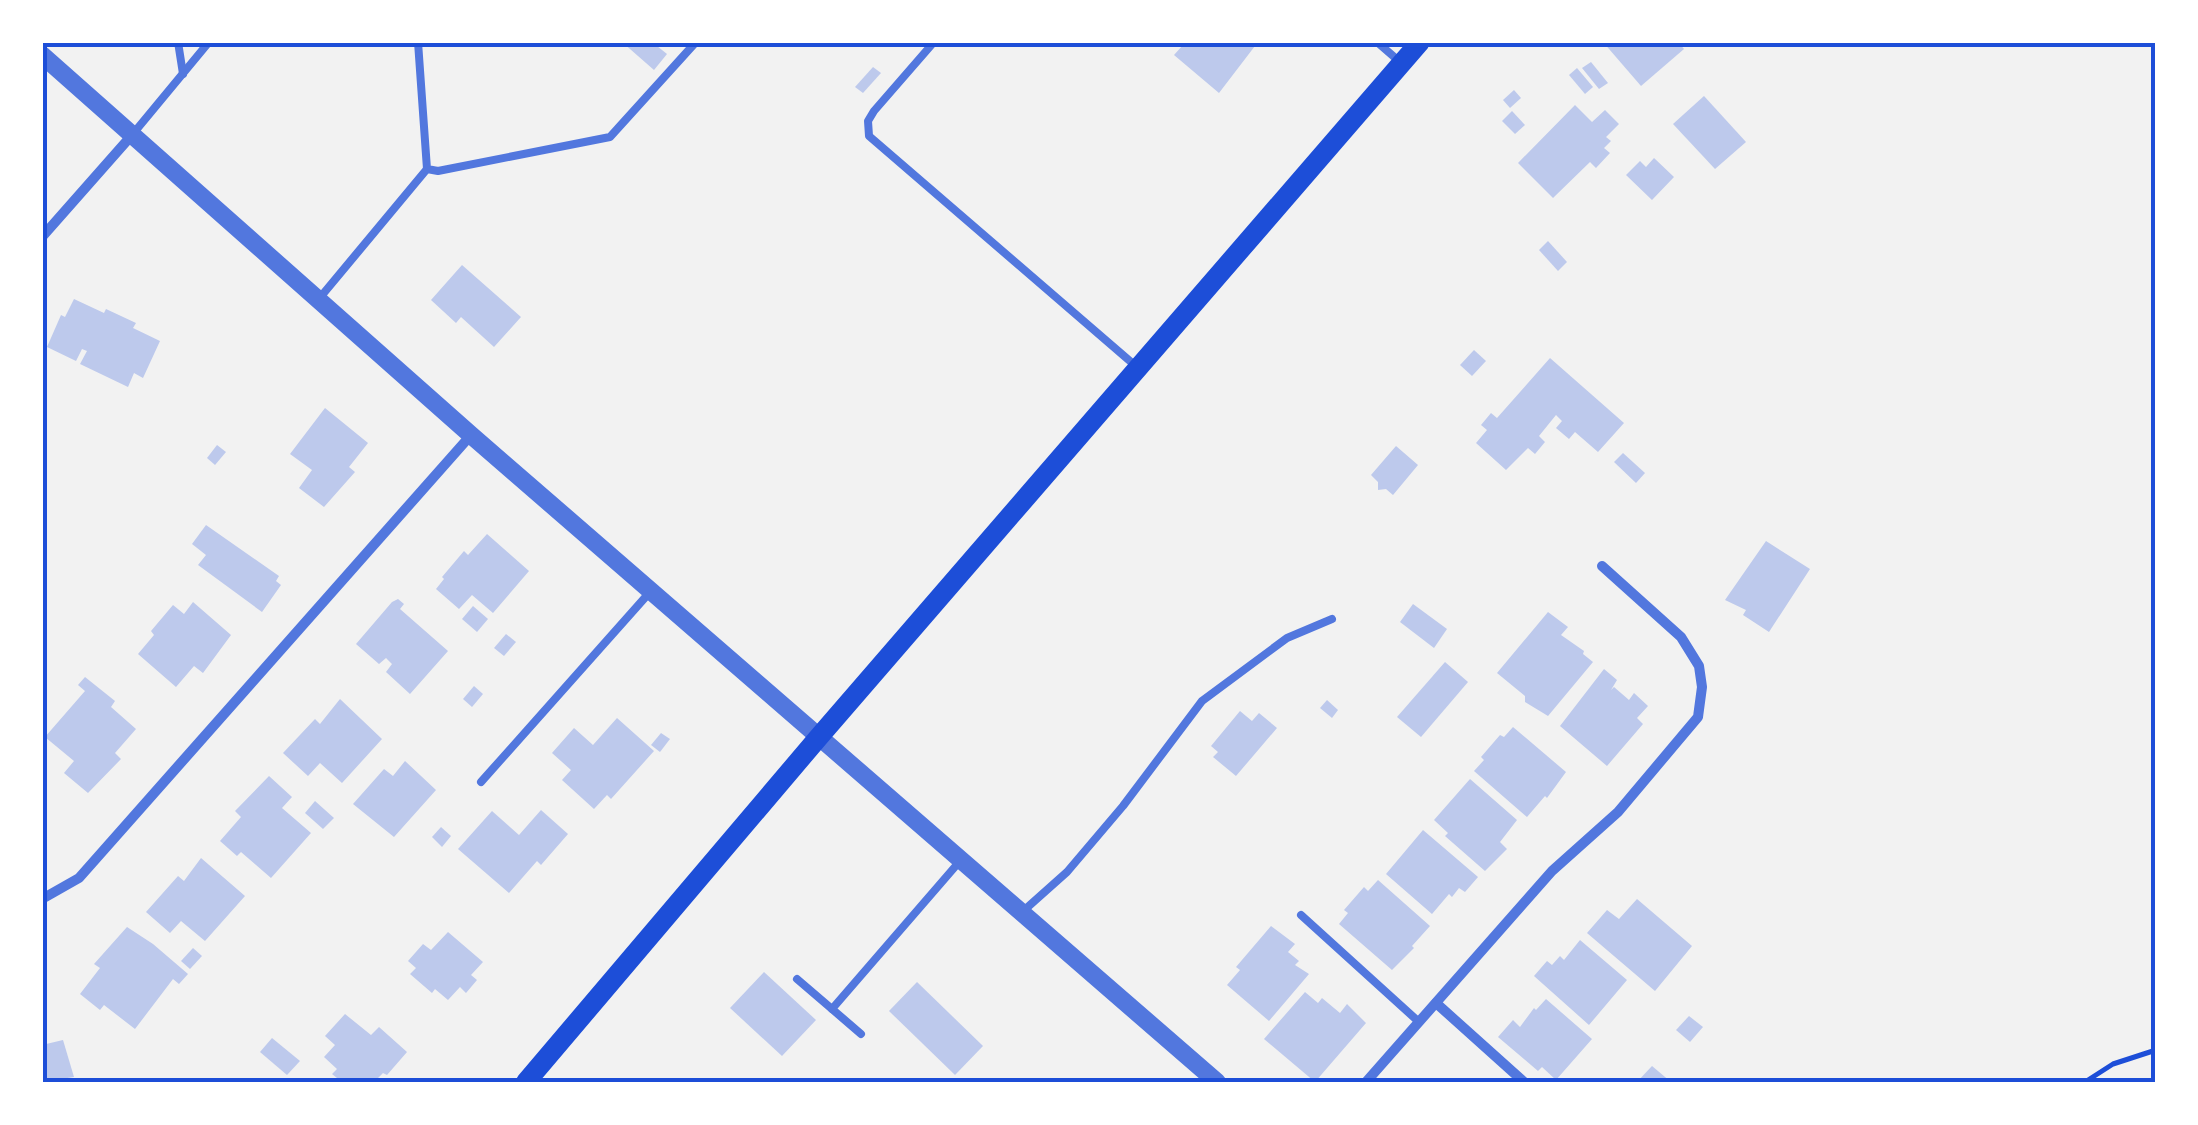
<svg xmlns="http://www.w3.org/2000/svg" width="2198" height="1125" font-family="'Fira Sans Condensed',sans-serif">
<rect width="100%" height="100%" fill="#f2f2f2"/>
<g fill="#bdc9ec">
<path d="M 622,42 L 661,42 L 657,46 L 667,54 L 654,70 Z"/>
<path d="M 1180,42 L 1258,42 L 1219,93 L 1174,55 L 1183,45 Z"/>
<path d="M 1603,42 L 1678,42 L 1684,49 L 1641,86 Z"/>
<path d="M 1591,62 L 1608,83 L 1599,89 L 1582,68 Z"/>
<path d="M 873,67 L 881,73 L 863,93 L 855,87 Z"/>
<path d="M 1577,68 L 1593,87 L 1585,94 L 1569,75 Z"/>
<path d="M 1514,90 L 1521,98 L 1510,108 L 1503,100 Z"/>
<path d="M 1704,96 L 1746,142 L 1715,169 L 1673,124 Z"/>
<path d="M 1575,105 L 1592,122 L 1605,110 L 1619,124 L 1606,137 L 1611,141 L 1604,148 L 1610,153 L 1596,168 L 1590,162 L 1553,198 L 1518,163 Z"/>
<path d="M 1512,111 L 1525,125 L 1515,134 L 1502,121 Z"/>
<path d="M 1654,158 L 1674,177 L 1652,200 L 1626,175 L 1640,161 L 1646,167 Z"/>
<path d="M 1548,241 L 1567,262 L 1558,271 L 1539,250 Z"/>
<path d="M 462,265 L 521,317 L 494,347 L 461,317 L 456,323 L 431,300 Z"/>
<path d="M 74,299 L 104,313 L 106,309 L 136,323 L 133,328 L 160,341 L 143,378 L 134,373 L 128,387 L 80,364 L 87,351 L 82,349 L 76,361 L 47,347 L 61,315 L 65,317 Z"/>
<path d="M 1474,350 L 1486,361 L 1472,376 L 1460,365 Z"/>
<path d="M 1550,358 L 1624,423 L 1598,452 L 1575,432 L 1569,439 L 1556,428 L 1562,421 L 1556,415 L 1539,436 L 1545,442 L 1535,454 L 1528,448 L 1506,470 L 1476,443 L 1487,430 L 1481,425 L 1491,413 L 1497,418 Z"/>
<path d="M 325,408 L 368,443 L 349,467 L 355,472 L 324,507 L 299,488 L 312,470 L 290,454 Z"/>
<path d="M 217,445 L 226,452 L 215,465 L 207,458 Z"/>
<path d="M 1396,446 L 1418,465 L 1393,495 L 1386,489 L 1378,490 L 1378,482 L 1371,475 Z"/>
<path d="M 1623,453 L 1645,473 L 1636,483 L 1614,462 Z"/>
<path d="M 206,525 L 279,576 L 276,581 L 281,585 L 262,612 L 198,565 L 206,555 L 192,544 Z"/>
<path d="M 487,534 L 529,571 L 493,613 L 472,595 L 459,609 L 436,589 L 444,579 L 442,577 L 464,551 L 468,555 Z"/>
<path d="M 1766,541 L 1810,569 L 1769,632 L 1743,615 L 1746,610 L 1725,600 Z"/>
<path d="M 398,599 L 404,604 L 400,609 L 448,651 L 410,694 L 386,672 L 392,664 L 386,658 L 379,664 L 356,644 L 392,602 Z"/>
<path d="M 193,602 L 231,635 L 203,673 L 194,666 L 176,687 L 138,654 L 154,635 L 151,631 L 173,605 L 184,614 Z"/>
<path d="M 1413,604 L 1447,629 L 1434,648 L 1400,622 Z"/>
<path d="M 473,606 L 488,619 L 477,632 L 462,619 Z"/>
<path d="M 1548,612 L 1568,627 L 1561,635 L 1584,651 L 1583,654 L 1593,662 L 1548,716 L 1525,702 L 1525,696 L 1497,673 Z"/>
<path d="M 506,634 L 516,642 L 504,656 L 494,648 Z"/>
<path d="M 1445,662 L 1468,682 L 1421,737 L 1397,717 Z"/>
<path d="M 1604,669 L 1617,680 L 1611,690 L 1614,687 L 1629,700 L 1634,693 L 1648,706 L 1637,718 L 1643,724 L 1607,766 L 1560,726 Z"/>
<path d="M 85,677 L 115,701 L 111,707 L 136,729 L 115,753 L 121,759 L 88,793 L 64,773 L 74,761 L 45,737 L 85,691 L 78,685 Z"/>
<path d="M 474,686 L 483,694 L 472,707 L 463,699 Z"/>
<path d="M 340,699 L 382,739 L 342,783 L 320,763 L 308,776 L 283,753 L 315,719 L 320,724 Z"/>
<path d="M 1327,700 L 1338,710 L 1332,718 L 1320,708 Z"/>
<path d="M 1240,711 L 1252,721 L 1259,713 L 1277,728 L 1236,776 L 1213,757 L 1218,752 L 1211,746 Z"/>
<path d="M 617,718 L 654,751 L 611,799 L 607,795 L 594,809 L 562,780 L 571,770 L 552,753 L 574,728 L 593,745 Z"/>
<path d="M 1513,727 L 1566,772 L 1547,798 L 1545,796 L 1527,817 L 1474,771 L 1484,760 L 1481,757 L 1500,735 L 1504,737 Z"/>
<path d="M 661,733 L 670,739 L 660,752 L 651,745 Z"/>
<path d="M 405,761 L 436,790 L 394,837 L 353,804 L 384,769 L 393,776 Z"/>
<path d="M 269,776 L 292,797 L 282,808 L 311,833 L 271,878 L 241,852 L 237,856 L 220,841 L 241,817 L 235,811 Z"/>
<path d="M 1470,779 L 1517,820 L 1500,842 L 1507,849 L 1485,871 L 1445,836 L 1448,833 L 1434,820 Z"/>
<path d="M 315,801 L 334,818 L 323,829 L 305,813 Z"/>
<path d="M 541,810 L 568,834 L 541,865 L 537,861 L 509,893 L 458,849 L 492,811 L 519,835 Z"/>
<path d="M 441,827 L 451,836 L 442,847 L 432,837 Z"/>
<path d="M 1423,830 L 1478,877 L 1465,892 L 1459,888 L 1452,897 L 1449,894 L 1432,914 L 1386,874 Z"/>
<path d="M 201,858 L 245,896 L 205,941 L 181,921 L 170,933 L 146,912 L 178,876 L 184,881 Z"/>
<path d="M 1378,880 L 1430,926 L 1412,946 L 1414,948 L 1392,970 L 1339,924 L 1348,913 L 1344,910 L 1364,887 L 1368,891 Z"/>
<path d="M 1637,899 L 1692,946 L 1655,991 L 1587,933 L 1607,910 L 1619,919 Z"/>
<path d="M 1271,926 L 1295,944 L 1288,952 L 1299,961 L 1295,965 L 1309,974 L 1269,1021 L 1227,985 L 1240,970 L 1236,967 Z"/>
<path d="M 127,927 L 153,944 L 188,974 L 179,984 L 173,979 L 135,1029 L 104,1005 L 100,1010 L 80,994 L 100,968 L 94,964 Z"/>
<path d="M 448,932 L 483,962 L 471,975 L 477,980 L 466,993 L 460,987 L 448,1000 L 435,989 L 432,993 L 410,974 L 416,968 L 408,961 L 423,944 L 431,950 Z"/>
<path d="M 1580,940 L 1627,980 L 1589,1025 L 1534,976 L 1547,961 L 1552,965 L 1560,956 L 1564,960 Z"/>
<path d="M 193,948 L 202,956 L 190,969 L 181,961 Z"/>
<path d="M 764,972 L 816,1020 L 782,1056 L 730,1008 Z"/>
<path d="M 917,982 L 983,1046 L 955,1075 L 889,1011 Z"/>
<path d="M 1305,992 L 1318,1003 L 1322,998 L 1340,1013 L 1347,1004 L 1366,1023 L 1315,1082 L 1264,1039 Z"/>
<path d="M 1546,999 L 1592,1039 L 1556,1080 L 1542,1067 L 1538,1071 L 1498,1037 L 1513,1020 L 1520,1027 L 1534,1008 L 1536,1010 Z"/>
<path d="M 345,1014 L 371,1035 L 379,1027 L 407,1052 L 387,1075 L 383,1073 L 374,1082 L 342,1082 L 332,1074 L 337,1069 L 324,1057 L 335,1045 L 325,1036 Z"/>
<path d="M 1689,1016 L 1703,1027 L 1690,1042 L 1676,1030 Z"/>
<path d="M 272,1038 L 300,1061 L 287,1075 L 260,1052 Z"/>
<path d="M 63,1040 L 74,1077 L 42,1082 L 42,1045 Z"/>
<path d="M 1652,1066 L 1671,1082 L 1637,1082 Z"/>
</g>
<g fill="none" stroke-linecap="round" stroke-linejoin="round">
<path stroke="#1d4ed8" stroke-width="5" d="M 2085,1082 L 2113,1064 L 2156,1050"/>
<g stroke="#5277de" stroke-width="8">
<path d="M 178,42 L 183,74"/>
<path d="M 418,42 L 427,169 L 438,171 L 610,137 L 696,42"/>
<path d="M 934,42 L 874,111 L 868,121 L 869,136 L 1138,368"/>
<path d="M 1377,42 L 1400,62"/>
<path d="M 132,135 L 209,42"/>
<path d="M 318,300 L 427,169"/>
<path d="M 481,782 L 650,592"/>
<path d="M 1021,913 L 1067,872 L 1123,806 L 1202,701 L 1287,638 L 1332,619"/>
<path d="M 1301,915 L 1419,1022"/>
<path d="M 797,979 L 832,1009"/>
<path d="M 861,1034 L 832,1009 L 960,861"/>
</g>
<g stroke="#5277de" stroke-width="10">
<path d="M 42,237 L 132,135"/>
<path d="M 42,899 L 79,878 L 471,435"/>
<path d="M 1436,1003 L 1524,1082"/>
<path d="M 1366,1082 L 1552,871 L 1618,812 L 1698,717 L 1702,687 L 1699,666 L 1681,637 L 1602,566"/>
</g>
<path stroke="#5277de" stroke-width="18" d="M 42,55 L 471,435 L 1217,1082"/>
<path stroke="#1d4ed8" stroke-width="20" d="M 526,1082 L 818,738 L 1420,42"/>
</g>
<rect width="2198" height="1125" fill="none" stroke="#ffffff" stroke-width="90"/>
<rect x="45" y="45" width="2108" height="1035" fill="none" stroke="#1d4ed8" stroke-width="4"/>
</svg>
